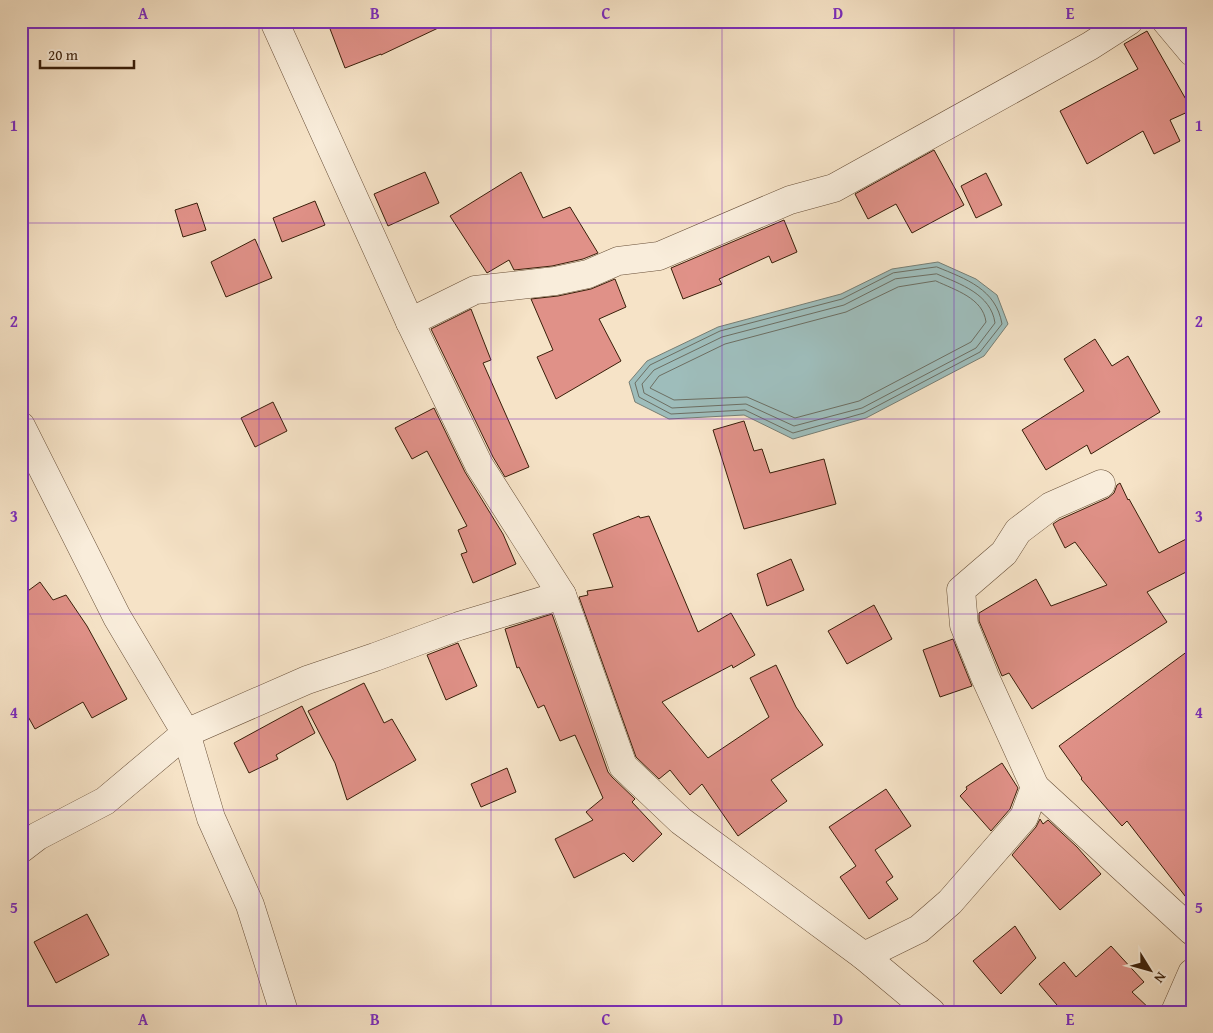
<svg xmlns="http://www.w3.org/2000/svg" width="1213" height="1033" font-family="'Gentium Book Plus',serif">
<rect width="100%" height="100%" fill="#f6e3c7"/>
<filter id="stains"><feTurbulence type="fractalNoise" baseFrequency=".004" numOctaves="4"/><feColorMatrix values="0 0 0 0 .2 0 0 0 0 .09 0 0 0 0 .02 0 0 0 .5 -.17"/></filter>
<radialGradient id="worn" r=".72"><stop offset=".6" stop-color="#630" stop-opacity="0"/><stop offset="1" stop-color="#630" stop-opacity=".3"/></radialGradient>
<path fill="#9ebdbb" stroke="#767e74" d="M 938,262 L 976,279 L 997,295 L 1008,324 L 984,356 L 866,418 L 793,439 L 744,415 L 669,419 L 635,402 L 629,382 L 647,361 L 718,327 L 841,294 L 892,269 Z"/>
<g fill="none" stroke-linecap="round" stroke-linejoin="round">
<g stroke="#6c6e62" stroke-width="1">
<path d="M 937,267 C 966,279 996,289 1002,324 L 980,352 L 864,413 L 793,433 L 745,410 L 671,414 L 639,397 L 635,383 L 650,365 L 720,331 L 842,299 L 893,273 Z"/>
<path d="M 937,274 C 960,284 991,294 995,323 L 976,348 L 862,408 L 794,426 L 746,404 L 672,408 L 644,393 L 642,384 L 654,370 L 722,337 L 844,305 L 895,279 Z"/>
<path d="M 936,281 C 955,290 983,298 986,322 L 971,342 L 859,401 L 795,418 L 747,397 L 674,400 L 650,388 L 659,376 L 725,344 L 846,312 L 898,287 Z"/>
</g>
</g>
<g fill="#e09188" stroke="#3a1f0a">
<path d="M 327,21 L 453,21 L 381,55 L 381,54 L 345,68 Z"/>
<path d="M 1147,31 L 1192,110 L 1170,120 L 1180,141 L 1154,154 L 1143,131 L 1087,164 L 1060,111 L 1138,69 L 1124,44 Z"/>
<path d="M 934,150 L 964,205 L 912,233 L 896,204 L 868,219 L 855,194 Z"/>
<path d="M 425,172 L 439,203 L 388,226 L 374,194 Z"/>
<path d="M 521,172 L 543,218 L 570,207 L 598,253 L 583,259 L 552,266 L 514,270 L 509,260 L 487,273 L 450,216 Z"/>
<path d="M 986,173 L 1002,205 L 976,218 L 961,186 Z"/>
<path d="M 315,201 L 325,225 L 282,242 L 273,218 Z"/>
<path d="M 197,203 L 206,230 L 183,237 L 175,210 Z"/>
<path d="M 784,220 L 797,252 L 772,263 L 769,256 L 719,279 L 722,284 L 683,299 L 671,268 Z"/>
<path d="M 255,239 L 272,278 L 226,297 L 211,262 Z"/>
<path d="M 615,279 L 626,307 L 599,319 L 621,361 L 556,399 L 537,357 L 553,350 L 531,299 L 558,296 L 591,289 Z"/>
<path d="M 471,309 L 491,360 L 483,363 L 529,467 L 505,477 L 493,457 L 431,329 Z"/>
<path d="M 1095,339 L 1112,366 L 1128,356 L 1160,412 L 1091,454 L 1087,445 L 1046,470 L 1022,430 L 1084,391 L 1064,359 Z"/>
<path d="M 273,402 L 287,431 L 255,447 L 241,418 Z"/>
<path d="M 434,408 L 465,472 L 503,534 L 516,564 L 473,583 L 461,554 L 467,552 L 458,530 L 467,526 L 427,451 L 412,459 L 395,428 Z"/>
<path d="M 744,421 L 754,451 L 762,449 L 770,473 L 824,459 L 836,504 L 744,529 L 713,430 Z"/>
<path d="M 1120,483 L 1128,500 L 1129,499 L 1159,553 L 1192,536 L 1192,569 L 1147,592 L 1167,622 L 1032,709 L 1009,673 L 1002,676 L 979,621 L 979,613 L 1036,579 L 1051,606 L 1107,585 L 1075,542 L 1065,548 L 1053,524 L 1059,520 L 1108,498 L 1114,493 L 1117,485 Z"/>
<path d="M 639,516 L 640,518 L 649,516 L 698,632 L 731,613 L 755,655 L 733,668 L 732,665 L 662,702 L 708,758 L 769,717 L 750,678 L 776,665 L 796,707 L 823,745 L 771,780 L 787,801 L 738,836 L 702,784 L 690,795 L 670,770 L 659,779 L 636,757 L 579,597 L 588,595 L 587,591 L 613,587 L 593,534 Z"/>
<path d="M 791,559 L 804,590 L 767,606 L 757,574 Z"/>
<path d="M 40,582 L 53,600 L 66,595 L 87,626 L 127,699 L 92,718 L 83,702 L 35,729 L 21,704 L 21,596 Z"/>
<path d="M 874,605 L 892,639 L 847,664 L 828,631 Z"/>
<path d="M 552,614 L 608,772 L 612,777 L 635,799 L 632,802 L 662,834 L 633,862 L 624,853 L 574,878 L 555,839 L 593,820 L 586,812 L 603,798 L 575,735 L 560,741 L 544,705 L 538,708 L 519,667 L 517,668 L 505,629 Z"/>
<path d="M 953,639 L 972,686 L 940,697 L 923,650 Z"/>
<path d="M 458,643 L 477,686 L 446,700 L 427,655 Z"/>
<path d="M 1192,648 L 1192,905 L 1127,821 L 1122,826 L 1081,779 L 1082,778 L 1059,746 Z"/>
<path d="M 364,683 L 384,723 L 392,719 L 416,760 L 347,800 L 335,763 L 308,711 Z"/>
<path d="M 302,706 L 315,733 L 276,755 L 278,759 L 249,773 L 234,743 Z"/>
<path d="M 1002,763 L 1018,788 L 1010,809 L 991,831 L 960,796 L 967,789 L 966,787 Z"/>
<path d="M 507,768 L 516,792 L 481,807 L 471,784 Z"/>
<path d="M 886,789 L 911,826 L 875,850 L 893,877 L 886,882 L 898,899 L 869,919 L 840,877 L 856,866 L 829,827 Z"/>
<path d="M 1040,819 L 1043,824 L 1048,820 L 1077,847 L 1101,874 L 1060,910 L 1012,855 L 1036,827 Z"/>
<path d="M 87,914 L 109,955 L 56,983 L 34,942 Z"/>
<path d="M 1015,926 L 1036,958 L 1001,994 L 973,961 Z"/>
<path d="M 1111,946 L 1144,982 L 1132,992 L 1153,1012 L 1063,1012 L 1039,984 L 1064,962 L 1076,977 Z"/>
</g>
<g fill="none" stroke-linecap="round" stroke-linejoin="round">
<g stroke="#695039" stroke-width="29">
<g id="street">
<path d="M 274,21 L 410,322 L 479,465 L 562,595 L 623,766 L 681,821 L 864,956 L 931,1012"/>
<path d="M 1166,21 L 1192,52"/>
<path d="M 410,322 L 475,290 L 555,281 L 588,274 L 618,261 L 659,256 L 790,200 L 834,188 L 1090,46 L 1129,21"/>
<path d="M 21,426 L 117,617 L 186,733 L 211,818 L 250,905 L 284,1012"/>
<path d="M 1035,787 L 1192,931"/>
<path d="M 21,849 L 38,836 L 105,801 L 186,733 L 307,680 L 375,657 L 459,626 L 562,595"/>
<path d="M 864,956 L 919,929 L 950,902 L 1024,817 L 1035,787 L 985,677 L 964,625 L 961,590 L 1004,553 L 1018,531 L 1051,506 L 1101,484"/>
<path d="M 1175,1012 L 1192,973"/>
</g>
</g>
<use href="#street" stroke="#f9eddb" stroke-width="28"/>
</g>
<path fill="none" stroke="#7b2cbf" stroke-width="1" stroke-opacity="0.55" d="M 259,21 L 259,1012M 491,21 L 491,1012M 722,21 L 722,1012M 954,21 L 954,1012M 21,223 L 1192,223M 21,419 L 1192,419M 21,614 L 1192,614M 21,810 L 1192,810"/>
<rect width="1213" height="1033" fill="none" stroke="#f6e3c7" stroke-width="55"/>
<g transform="translate(1150 970) rotate(127)" stroke="#f9eddb" stroke-width="4" paint-order="stroke">
<path d="M0-4L9 19L0 12L-9 19Z" fill="#3a1f0a"/>
<text y="-8" font-size="14" font-weight="bold" text-anchor="middle" fill="#3a1f0a">N</text>
</g>
<path d="M40 60v8h94v-8" fill="none" stroke="#3a1f0a" stroke-width="2.5"/>
<text x="48" y="60" font-size="15" fill="#3a1f0a" stroke="#f9eddb" stroke-width="4" paint-order="stroke">20 m</text>
<rect x="28" y="28" width="1158" height="978" fill="none" stroke="#7b2cbf" stroke-width="2"/>
<g font-size="16" text-anchor="middle" font-weight="bold" fill="#7b2cbf">
<text x="143" y="19">A</text>
<text x="375" y="19">B</text>
<text x="606" y="19">C</text>
<text x="838" y="19">D</text>
<text x="1070" y="19">E</text>
<text x="14" y="131">1</text>
<text x="1199" y="131">1</text>
<text x="14" y="327">2</text>
<text x="1199" y="327">2</text>
<text x="14" y="522">3</text>
<text x="1199" y="522">3</text>
<text x="14" y="718">4</text>
<text x="1199" y="718">4</text>
<text x="14" y="913">5</text>
<text x="1199" y="913">5</text>
<text x="143" y="1025">A</text>
<text x="375" y="1025">B</text>
<text x="606" y="1025">C</text>
<text x="838" y="1025">D</text>
<text x="1070" y="1025">E</text>
</g>
<rect width="100%" height="100%" filter="url(#stains)"/>
<rect width="100%" height="100%" fill="url(#worn)"/>
</svg>
